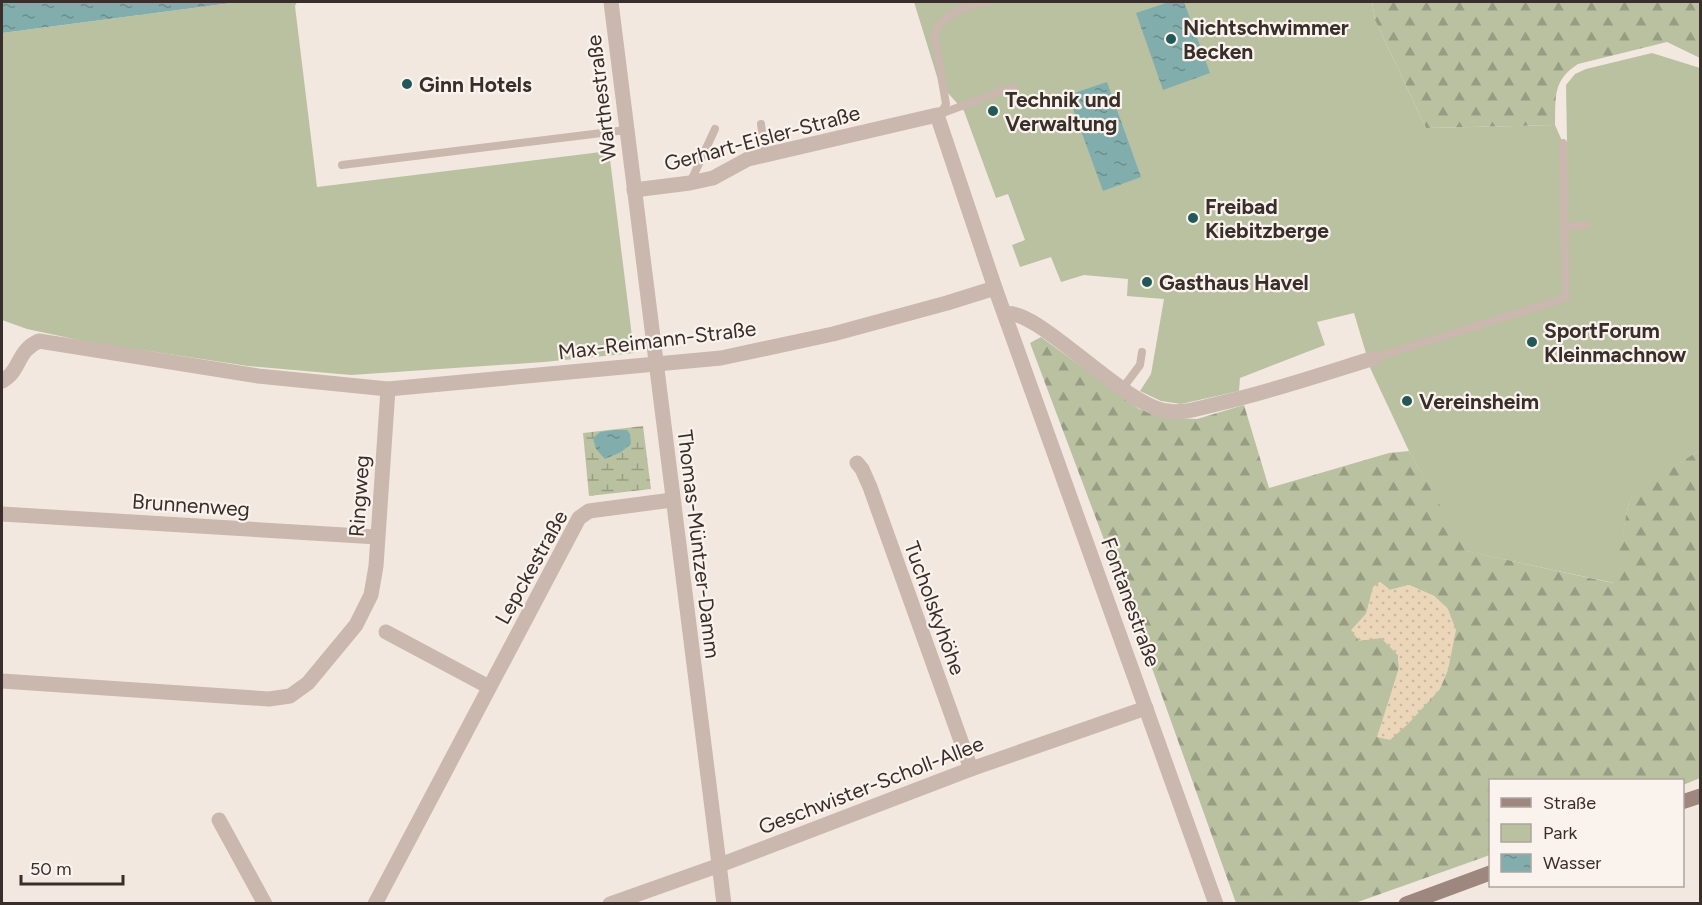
<svg xmlns="http://www.w3.org/2000/svg" width="1702" height="905" font-family="Figtree,sans-serif">
<defs>
<pattern id="forest-firs" width="22" height="20" patternUnits="userSpaceOnUse" patternTransform="scale(1.5)"><rect width="22" height="20" fill="#b9c1a1"/><path d="M5 1l3.5 6h-7zM16 11l3.5 6h-7z" fill="#979d83"/></pattern>
<pattern id="wetland-marsh" width="20" height="14" patternUnits="userSpaceOnUse" patternTransform="scale(1.5)"><rect width="20" height="14" fill="#b9c1a1"/><path d="M1 5h8M5 5V1M11 12h8M15 12V8" fill="none" stroke="#979d83"/></pattern>
<pattern id="sand-dots" width="8" height="8" patternUnits="userSpaceOnUse" patternTransform="scale(1.5)"><rect width="8" height="8" fill="#ebd6b9"/><path d="M2 2h.1M6 6h.1" fill="none" stroke="#cab89f" stroke-width="1.8" stroke-linecap="round"/></pattern>
<pattern id="water-ripples" width="26" height="14" patternUnits="userSpaceOnUse" patternTransform="scale(1.5)"><rect width="26" height="14" fill="#81aeac"/><path d="M2 4q2-2 4 0t4 0M15 11q2-2 4 0t4 0" fill="none" stroke="#6b8e8c"/></pattern>
</defs>
<rect width="100%" height="100%" fill="#f2e8e0"/>
<g fill="#b9c1a1">
<path d="M 239,2 L 297,2 L 295,6 L 317,187 L 609,151 L 634,353 L 544,362 L 351,375 L 248,366 L 135,349 L 111,351 L 93,343 L 27,329 L 2,320 L 2,33 Z"/>
<path d="M 914,2 L 1372,2 L 1375,20 L 1426,128 L 1555,125 L 1563,143 L 1567,142 L 1566,85 L 1575,74 L 1586,69 L 1652,53 L 1700,68 L 1700,450 L 1633,493 L 1628,506 L 1614,583 L 1465,551 L 1409,451 L 1371,370 L 1354,313 L 1317,322 L 1325,345 L 1240,378 L 1239,391 L 1181,404 L 1161,401 L 1140,391 L 1151,374 L 1164,299 L 1127,296 L 1128,279 L 1084,275 L 1061,282 L 1051,257 L 1020,267 L 1012,245 L 1025,240 L 1008,194 L 996,198 L 964,111 L 939,83 Z"/>
</g>
<g fill="url(#forest-firs)" fill-rule="evenodd">
<path d="M 1372,2 L 1700,2 L 1700,58 L 1667,42 L 1578,64 C 1552,81 1556,97 1555,125 L 1426,128 L 1375,20 Z"/>
<path d="M 1041,337 L 1139,409 L 1170,418 L 1197,419 L 1244,405 L 1269,488 L 1389,453 L 1409,451 L 1466,551 L 1613,583 L 1628,506 L 1633,492 L 1700,450 L 1700,778 L 1683,785 L 1682,780 L 1490,780 L 1490,855 L 1355,903 L 1236,903 L 1147,654 L 1030,343 ZM 1380,582 L 1390,590 L 1409,585 L 1434,596 L 1448,609 L 1391,695 L 1399,668 L 1398,655 L 1381,637 L 1352,630 L 1366,614 Z"/>
</g>
<path fill="url(#wetland-marsh)" d="M 643,426 L 651,489 L 589,496 L 583,433 Z"/>
<path fill="url(#sand-dots)" d="M 1380,582 L 1390,590 L 1409,585 L 1434,596 L 1448,609 L 1456,630 L 1448,670 L 1440,689 L 1408,724 L 1390,740 L 1377,737 L 1399,668 L 1398,655 L 1381,638 L 1359,641 L 1351,630 L 1366,614 L 1373,587 Z"/>
<g fill="url(#water-ripples)">
<path d="M 2,2 L 239,2 L 2,33 Z"/>
<path d="M 1169,2 L 1184,2 L 1210,73 L 1163,90 L 1136,13 Z"/>
<path d="M 1107,82 L 1141,177 L 1103,191 L 1068,95 Z"/>
<path d="M 614,430 L 627,430 L 630,434 L 631,444 L 621,452 L 605,459 L 596,449 L 593,438 L 600,432 Z"/>
</g>
<g fill="none" stroke-linecap="round" stroke-linejoin="round">
<g stroke="#cab7ad" stroke-width="8">
<path d="M 940,114 L 1013,87"/>
<path d="M 937,115 L 944,108 L 946,104 L 934,34 C 943,13 966,6 988,2"/>
<path d="M 761,124 L 765,155"/>
<path d="M 342,165 L 626,130"/>
<path d="M 690,183 L 715,129"/>
<path d="M 1564,227 L 1586,225"/>
<path d="M 1374,358 L 1566,298 L 1563,143"/>
<path d="M 1122,389 L 1140,365 L 1142,352"/>
</g>
<g stroke="#cab7ad" stroke-width="15">
<path d="M 634,190 L 690,183 L 713,178 L 748,159 L 937,115 L 995,288 L 1216,904"/>
<path d="M 1005,314 C 1036,306 1122,405 1167,411 C 1184,414 1204,407 1221,403 C 1273,391 1323,374 1374,358"/>
<path d="M 2,381 C 21,371 16,351 39,341 L 258,376 L 388,389 L 721,358 L 833,334 L 947,303 L 995,288"/>
<path d="M 857,463 L 862,469 L 870,487 L 971,769"/>
<path d="M 2,514 L 377,537"/>
<path d="M 386,632 L 489,687"/>
<path d="M 2,681 L 269,699 L 290,696 L 308,683 L 356,625 L 371,595 L 376,566 L 388,389"/>
<path d="M 219,820 L 265,904"/>
<path d="M 375,904 L 579,518 L 589,511 L 672,500"/>
<path d="M 610,904 L 720,865 L 971,769 L 1146,708"/>
</g>
<path stroke="#cab7ad" stroke-width="15" d="M 611,2 L 724,904"/>
<g stroke="#9e877e" stroke-width="15">
<path d="M 1682,802 L 1700,796"/>
<path d="M 1406,904 L 1490,873"/>
</g>
</g>
<g fill="#225857" stroke="#faf3ed" stroke-width="2">
<circle cx="1171" cy="39" r="6"/>
<circle cx="407" cy="84" r="6"/>
<circle cx="993" cy="111" r="6"/>
<circle cx="1193" cy="218" r="6"/>
<circle cx="1147" cy="282" r="6"/>
<circle cx="1532" cy="342" r="6"/>
<circle cx="1407" cy="401" r="6"/>
</g>
<g text-anchor="middle" dominant-baseline="central" stroke-width="4.5" stroke-linejoin="round" paint-order="stroke">
<g font-size="21" font-weight="bold" fill="#392e2b" stroke="#faf3ed" text-anchor="start">
<text x="1183" y="27">Nichtschwimmer<tspan x="1183" dy="24">Becken</tspan></text>
<text x="419" y="84">Ginn Hotels</text>
<text x="1005" y="99">Technik und<tspan x="1005" dy="24">Verwaltung</tspan></text>
<text x="1205" y="206">Freibad<tspan x="1205" dy="24">Kiebitzberge</tspan></text>
<text x="1159" y="282">Gasthaus Havel</text>
<text x="1544" y="330">SportForum<tspan x="1544" dy="24">Kleinmachnow</tspan></text>
<text x="1419" y="401">Vereinsheim</text>
</g>
<g font-size="21" fill="#392e2b" stroke="#faf3ed">
<text transform="translate(601 98) rotate(-97)">Warthestraße</text>
<text transform="translate(762 138) rotate(-15)">Gerhart-Eisler-Straße</text>
<text transform="translate(657 340) rotate(-7)">Max-Reimann-Straße</text>
<text transform="translate(359 496) rotate(-86)">Ringweg</text>
<text transform="translate(191 505) rotate(4)">Brunnenweg</text>
<text transform="translate(699 544) rotate(83)">Thomas-Müntzer-Damm</text>
<text transform="translate(531 567) rotate(-61)">Lepckestraße</text>
<text transform="translate(1131 602) rotate(70)">Fontanestraße</text>
<text transform="translate(935 608) rotate(70)">Tucholskyhöhe</text>
<text transform="translate(871 785) rotate(-21)">Geschwister-Scholl-Allee</text>
</g>
</g>
<rect width="1702" height="905" fill="none" stroke="#392e2b" stroke-width="6"/>
<rect x="1489" y="779" width="195" height="108" fill="#faf3ed" stroke="#ada49f" stroke-width="1.5"/>
<rect x="1501" y="798" width="30" height="9" fill="#9e877e" stroke="#ada49f" stroke-width="1.5"/>
<text x="1543" y="809" font-size="18" fill="#392e2b">Straße</text>
<rect x="1501" y="824" width="30" height="18" fill="#b9c1a1" stroke="#ada49f" stroke-width="1.5"/>
<text x="1543" y="839" font-size="18" fill="#392e2b">Park</text>
<rect x="1501" y="854" width="30" height="18" fill="url(#water-ripples)" stroke="#ada49f" stroke-width="1.5"/>
<text x="1543" y="869" font-size="18" fill="#392e2b">Wasser</text>
<path d="M21 875v9h102v-9" fill="none" stroke="#392e2b" stroke-width="3"/>
<text x="30" y="875" font-size="18" fill="#392e2b" stroke="#faf3ed" stroke-width="4.5" paint-order="stroke">50 m</text>
</svg>
